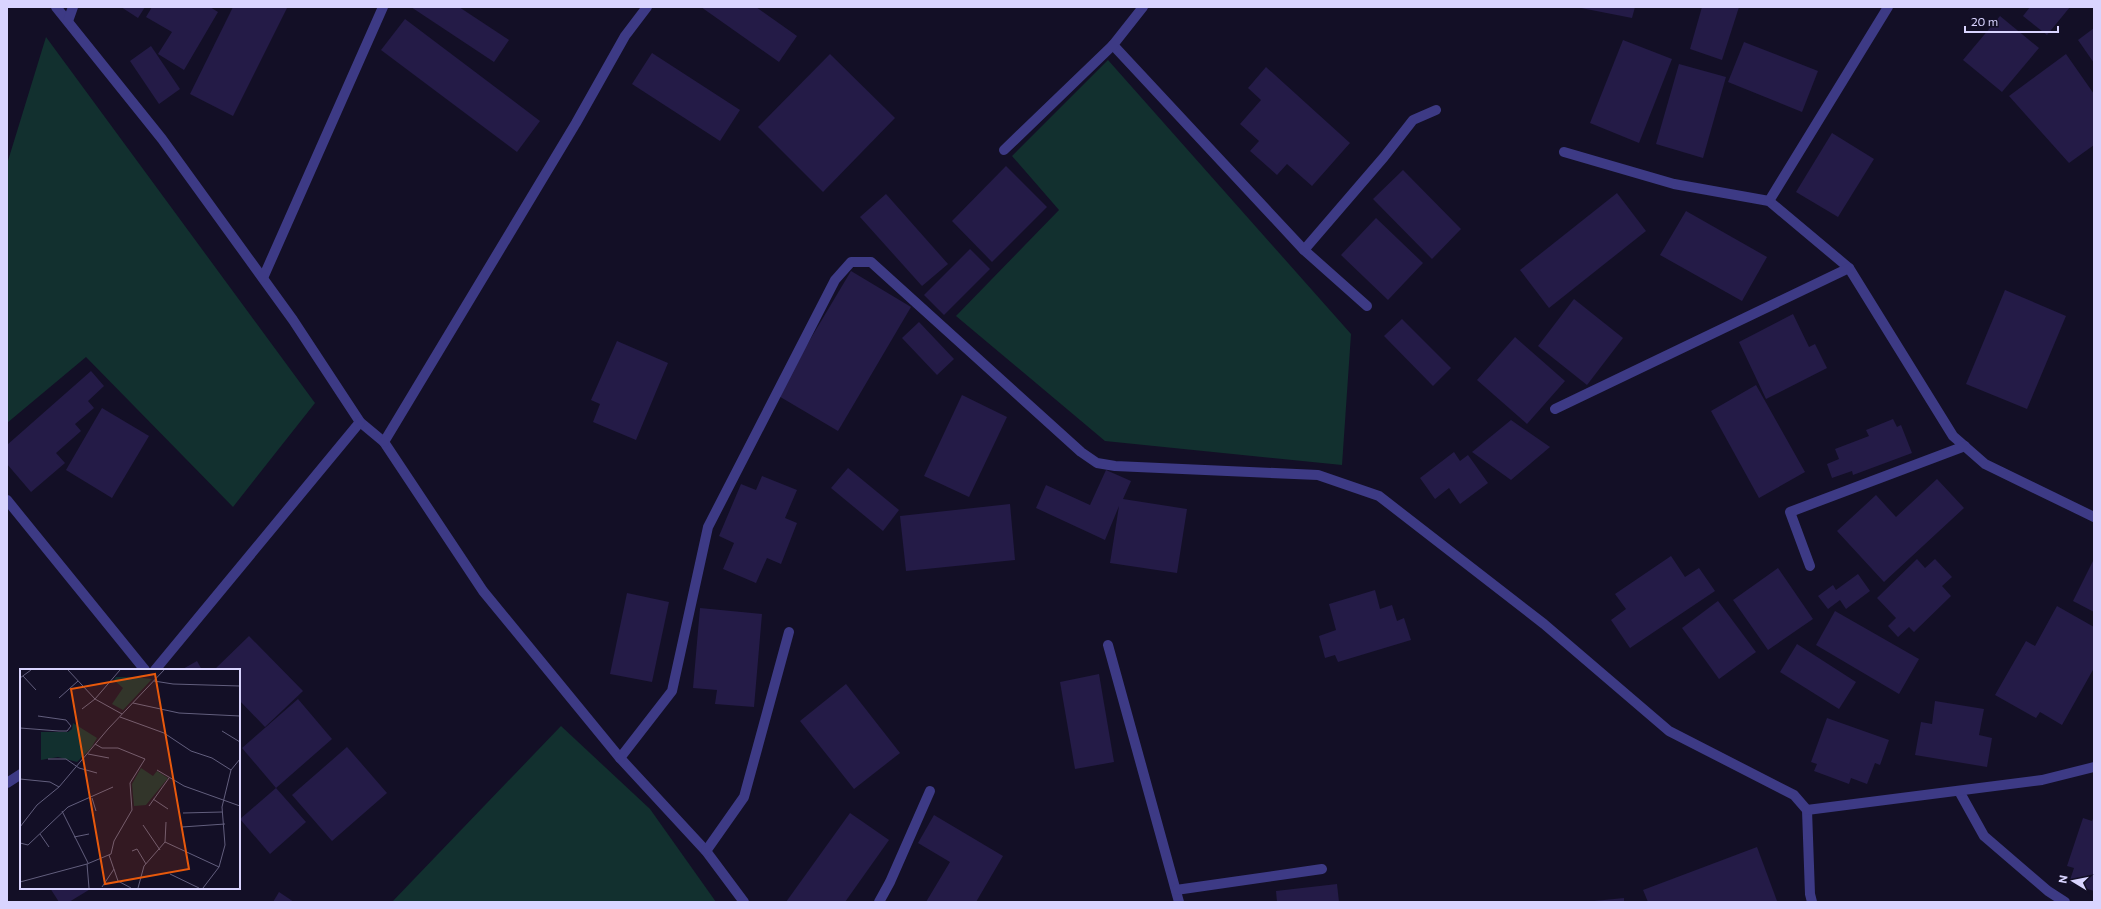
<svg xmlns="http://www.w3.org/2000/svg" width="2101" height="909" font-family="Commissioner,sans-serif">
<rect width="100%" height="100%" fill="#130f26"/>
<g fill="#12302f">
<path d="M 46,37 L 315,403 L 233,507 L 86,357 L 7,423 L 7,164 Z"/>
<path d="M 1108,60 L 1351,334 L 1342,465 L 1105,441 L 956,316 L 1059,210 L 1012,156 Z"/>
<path d="M 561,726 L 650,809 L 716,902 L 392,902 Z"/>
</g>
<g fill="#241b47">
<path d="M 121,7 L 145,7 L 138,18 Z"/>
<path d="M 152,7 L 210,7 L 218,12 L 184,70 L 158,54 L 172,32 L 146,17 Z"/>
<path d="M 233,7 L 287,8 L 233,116 L 190,94 Z"/>
<path d="M 411,7 L 459,7 L 509,40 L 494,62 Z"/>
<path d="M 701,7 L 756,7 L 797,36 L 779,62 Z"/>
<path d="M 1576,7 L 1635,7 L 1632,18 Z"/>
<path d="M 1702,7 L 1739,7 L 1722,60 L 1690,49 Z"/>
<path d="M 2030,7 L 2070,7 L 2047,35 L 2023,16 Z"/>
<path d="M 2000,16 L 2039,48 L 2002,92 L 1963,60 Z"/>
<path d="M 405,19 L 540,121 L 517,152 L 381,50 Z"/>
<path d="M 2094,28 L 2094,63 L 2078,40 Z"/>
<path d="M 1623,40 L 1672,59 L 1639,143 L 1590,123 Z"/>
<path d="M 1744,42 L 1818,71 L 1802,112 L 1728,82 Z"/>
<path d="M 151,46 L 180,89 L 159,104 L 130,61 Z"/>
<path d="M 652,53 L 740,110 L 720,141 L 632,84 Z"/>
<path d="M 830,54 L 895,118 L 823,192 L 758,127 Z"/>
<path d="M 2066,54 L 2094,94 L 2094,145 L 2069,163 L 2009,96 Z"/>
<path d="M 1679,64 L 1726,77 L 1703,158 L 1656,144 Z"/>
<path d="M 1266,67 L 1350,143 L 1312,186 L 1287,164 L 1277,175 L 1250,151 L 1259,141 L 1240,124 L 1261,100 L 1248,88 Z"/>
<path d="M 1832,133 L 1874,159 L 1838,217 L 1796,192 Z"/>
<path d="M 1006,166 L 1047,207 L 992,262 L 952,221 Z"/>
<path d="M 1403,170 L 1461,229 L 1432,259 L 1373,199 Z"/>
<path d="M 1617,193 L 1646,231 L 1549,308 L 1520,270 Z"/>
<path d="M 886,194 L 948,264 L 922,286 L 860,217 Z"/>
<path d="M 1686,211 L 1767,257 L 1742,301 L 1660,255 Z"/>
<path d="M 1376,218 L 1423,263 L 1388,300 L 1341,255 Z"/>
<path d="M 970,249 L 990,269 L 944,315 L 924,295 Z"/>
<path d="M 851,271 L 911,307 L 838,431 L 777,395 Z"/>
<path d="M 2005,290 L 2066,316 L 2027,409 L 1966,384 Z"/>
<path d="M 1574,299 L 1623,338 L 1587,385 L 1538,346 Z"/>
<path d="M 1793,314 L 1809,347 L 1815,344 L 1827,368 L 1766,399 L 1739,342 Z"/>
<path d="M 1402,319 L 1451,368 L 1433,386 L 1384,336 Z"/>
<path d="M 919,322 L 954,359 L 937,375 L 902,338 Z"/>
<path d="M 1515,337 L 1565,381 L 1527,424 L 1477,380 Z"/>
<path d="M 617,341 L 668,363 L 636,440 L 593,422 L 600,404 L 591,400 Z"/>
<path d="M 91,371 L 104,386 L 88,401 L 94,408 L 75,424 L 81,431 L 56,453 L 65,463 L 31,492 L 7,464 L 7,445 Z"/>
<path d="M 1756,385 L 1805,472 L 1759,498 L 1711,411 Z"/>
<path d="M 962,395 L 1007,417 L 969,497 L 924,476 Z"/>
<path d="M 102,408 L 149,436 L 112,498 L 66,470 Z"/>
<path d="M 1893,419 L 1897,427 L 1901,425 L 1912,453 L 1853,475 L 1852,471 L 1832,478 L 1827,464 L 1839,459 L 1835,449 L 1869,436 L 1866,430 Z"/>
<path d="M 1511,420 L 1550,447 L 1511,480 L 1472,452 Z"/>
<path d="M 1454,452 L 1460,461 L 1468,455 L 1488,483 L 1460,504 L 1449,488 L 1435,499 L 1420,478 Z"/>
<path d="M 848,468 L 899,510 L 883,531 L 831,488 Z"/>
<path d="M 1106,470 L 1131,481 L 1123,499 L 1187,509 L 1177,573 L 1110,563 L 1119,506 L 1105,540 L 1036,508 L 1046,485 L 1090,505 Z"/>
<path d="M 762,476 L 797,490 L 785,518 L 797,523 L 781,564 L 767,558 L 756,583 L 723,569 L 734,543 L 719,536 L 741,484 L 756,490 Z"/>
<path d="M 1937,479 L 1964,508 L 1884,582 L 1837,531 L 1876,495 L 1896,517 Z"/>
<path d="M 1010,504 L 1015,560 L 906,571 L 900,516 Z"/>
<path d="M 1671,556 L 1685,577 L 1699,568 L 1715,591 L 1630,648 L 1611,620 L 1626,609 L 1615,594 Z"/>
<path d="M 1917,559 L 1925,568 L 1935,559 L 1952,577 L 1942,586 L 1951,596 L 1914,632 L 1909,627 L 1898,637 L 1888,626 L 1896,618 L 1877,598 Z"/>
<path d="M 2094,559 L 2094,612 L 2073,601 Z"/>
<path d="M 1778,568 L 1813,619 L 1768,650 L 1733,600 Z"/>
<path d="M 1858,574 L 1870,591 L 1846,609 L 1840,600 L 1828,609 L 1818,596 L 1833,585 L 1836,590 Z"/>
<path d="M 1375,590 L 1380,609 L 1392,605 L 1397,621 L 1404,618 L 1411,640 L 1338,662 L 1335,655 L 1325,658 L 1319,636 L 1336,630 L 1329,604 Z"/>
<path d="M 627,593 L 669,602 L 652,682 L 610,674 Z"/>
<path d="M 1718,601 L 1756,652 L 1719,679 L 1682,628 Z"/>
<path d="M 2057,606 L 2094,627 L 2094,668 L 2062,725 L 2040,712 L 2036,718 L 1995,695 L 2026,641 L 2035,646 Z"/>
<path d="M 700,608 L 762,614 L 754,707 L 715,704 L 717,690 L 693,688 Z"/>
<path d="M 1835,611 L 1919,659 L 1899,694 L 1816,645 Z"/>
<path d="M 249,636 L 303,691 L 265,727 L 239,700 L 239,670 L 214,670 Z"/>
<path d="M 1797,644 L 1856,682 L 1839,709 L 1780,672 Z"/>
<path d="M 197,661 L 202,670 L 181,670 Z"/>
<path d="M 1099,674 L 1114,762 L 1075,769 L 1060,682 Z"/>
<path d="M 846,684 L 900,753 L 854,789 L 800,721 Z"/>
<path d="M 298,699 L 332,739 L 276,788 L 242,748 Z"/>
<path d="M 1935,701 L 1984,709 L 1979,735 L 1992,738 L 1987,767 L 1915,755 L 1921,722 L 1932,724 Z"/>
<path d="M 1827,718 L 1889,740 L 1880,765 L 1875,763 L 1867,784 L 1851,778 L 1849,784 L 1814,771 L 1817,764 L 1811,762 Z"/>
<path d="M 347,747 L 387,793 L 332,841 L 292,795 Z"/>
<path d="M 276,788 L 306,822 L 270,854 L 240,819 Z"/>
<path d="M 850,813 L 889,840 L 845,902 L 786,902 Z"/>
<path d="M 934,815 L 1003,856 L 976,902 L 926,902 L 950,862 L 918,843 Z"/>
<path d="M 2094,816 L 2094,891 L 2069,883 L 2074,868 L 2067,866 L 2083,818 L 2092,821 Z"/>
<path d="M 1757,847 L 1777,901 L 1648,902 L 1643,890 Z"/>
<path d="M 1337,884 L 1339,902 L 1277,902 L 1276,891 Z"/>
<path d="M 50,888 L 92,888 L 69,902 L 59,902 Z"/>
<path d="M 279,892 L 294,902 L 273,902 Z"/>
<path d="M 1624,898 L 1624,902 L 1594,902 L 1594,901 Z"/>
</g>
<g fill="none" stroke-linecap="round" stroke-linejoin="round">
<g stroke="#3d3a85" stroke-width="10">
<path d="M 56,7 L 162,139 L 293,320 L 360,422 L 384,442 L 483,591 L 620,758 L 706,851 L 744,902"/>
<path d="M 68,21 L 73,7"/>
<path d="M 1113,45 L 1304,250 L 1367,306"/>
<path d="M 1004,150 L 1113,45 L 1143,7"/>
<path d="M 1564,152 L 1674,184 L 1769,201 L 1849,268 L 1953,436 L 1985,464 L 2094,517"/>
<path d="M 1769,201 L 1888,7"/>
<path d="M 1304,250 L 1384,157 L 1413,120 L 1436,110"/>
<path d="M 263,278 L 383,7"/>
<path d="M 1555,409 L 1849,268"/>
<path d="M 384,442 L 576,123 L 625,36 L 647,7"/>
<path d="M 7,500 L 145,670"/>
<path d="M 1810,566 L 1790,512 L 1965,446"/>
<path d="M 1108,645 L 1179,902"/>
<path d="M 155,670 L 360,422"/>
<path d="M 620,758 L 672,691 L 708,527 L 835,280 L 851,262 L 871,262 L 1081,452 L 1097,463 L 1115,466 L 1318,475 L 1379,496 L 1544,624 L 1669,731 L 1794,795 L 1807,810 L 1810,894 L 1812,902"/>
<path d="M 7,783 L 21,774"/>
<path d="M 1959,791 L 1984,836 L 2048,891 L 2065,902"/>
<path d="M 1807,810 L 2042,780 L 2094,767"/>
<path d="M 706,851 L 744,797 L 789,632"/>
<path d="M 1176,890 L 1322,869"/>
<path d="M 879,902 L 890,882 L 930,791"/>
</g>
</g>
<g transform="translate(20 669)">
<rect width="220" height="220" fill="#130f26"/>
<path d="M 96,8 L 114,8 L 132,10 L 103,41 L 92,35 L 103,19 L 94,11 ZM 53,54 L 77,69 L 71,79 L 57,93 L 38,88 L 21,91 L 21,63 L 48,63 L 52,60 ZM 121,99 L 133,107 L 137,102 L 148,109 L 126,136 L 114,137 L 112,115 Z" fill="#12302f"/>
<path fill="none" stroke="#625e7d" stroke-width="1" d="M 48,1 L 75,30 L 102,45M 3,7 L 16,21M 0,9 L 11,1M 134,12 L 153,15 L 220,17M 39,29 L 58,12M 113,34 L 159,44 L 220,47M 62,40 L 75,30 L 100,1M 100,48 L 144,64 L 171,82 L 192,89 L 211,101M 0,59 L 39,62 L 47,62 L 51,57 L 46,51 L 18,47M 202,62 L 220,73M 68,85 L 89,89M 28,90 L 46,90 L 59,99 L 77,104M 137,101 L 164,117 L 220,137M 0,110 L 30,113 L 39,118M 72,129 L 76,142M 133,130 L 148,140M 129,137 L 149,109M 42,142 L 68,194M 163,144 L 202,143M 123,156 L 140,181M 0,158 L 17,136 L 39,118 L 88,60 L 144,1M 162,158 L 205,155M 20,165 L 29,178M 54,168 L 69,165M 145,173 L 199,198M 0,174 L 8,176 L 48,138 L 93,118M 112,182 L 117,180 L 126,195M 89,186 L 98,212 L 111,219M 67,195 L 69,219M 150,205 L 179,219M 0,213 L 67,195 L 91,185 L 94,172 L 112,141 L 110,114 L 125,90 L 98,79 L 82,79 L 75,75M 82,218 L 94,200M 118,219 L 124,197 L 145,173 L 146,153M 183,219 L 199,198 L 205,176 L 202,138 L 211,101 L 220,90"/>
<path fill="#e8590c" fill-opacity="0.15" stroke="#e8590c" stroke-width="2" d="M 135,5 L 169,200 L 85,215 L 51,20 Z"/>
<rect width="220" height="220" fill="none" stroke="#d9d4ff" stroke-width="2"/>
</g>
<rect width="2101" height="909" fill="none" stroke="#d9d4ff" stroke-width="16"/>
<g transform="translate(2073 881) rotate(280)" stroke="#130f26" stroke-width="3" paint-order="stroke">
<path d="M0-3L7 15L0 10L-7 15Z" fill="#d9d4ff"/>
<text y="-6" font-size="11" font-weight="bold" text-anchor="middle" fill="#d9d4ff">N</text>
</g>
<path d="M1965 26v6h93v-6" fill="none" stroke="#d9d4ff" stroke-width="2"/>
<text x="1971" y="26" font-size="12" fill="#d9d4ff" stroke="#130f26" stroke-width="3" paint-order="stroke">20 m</text>
</svg>
